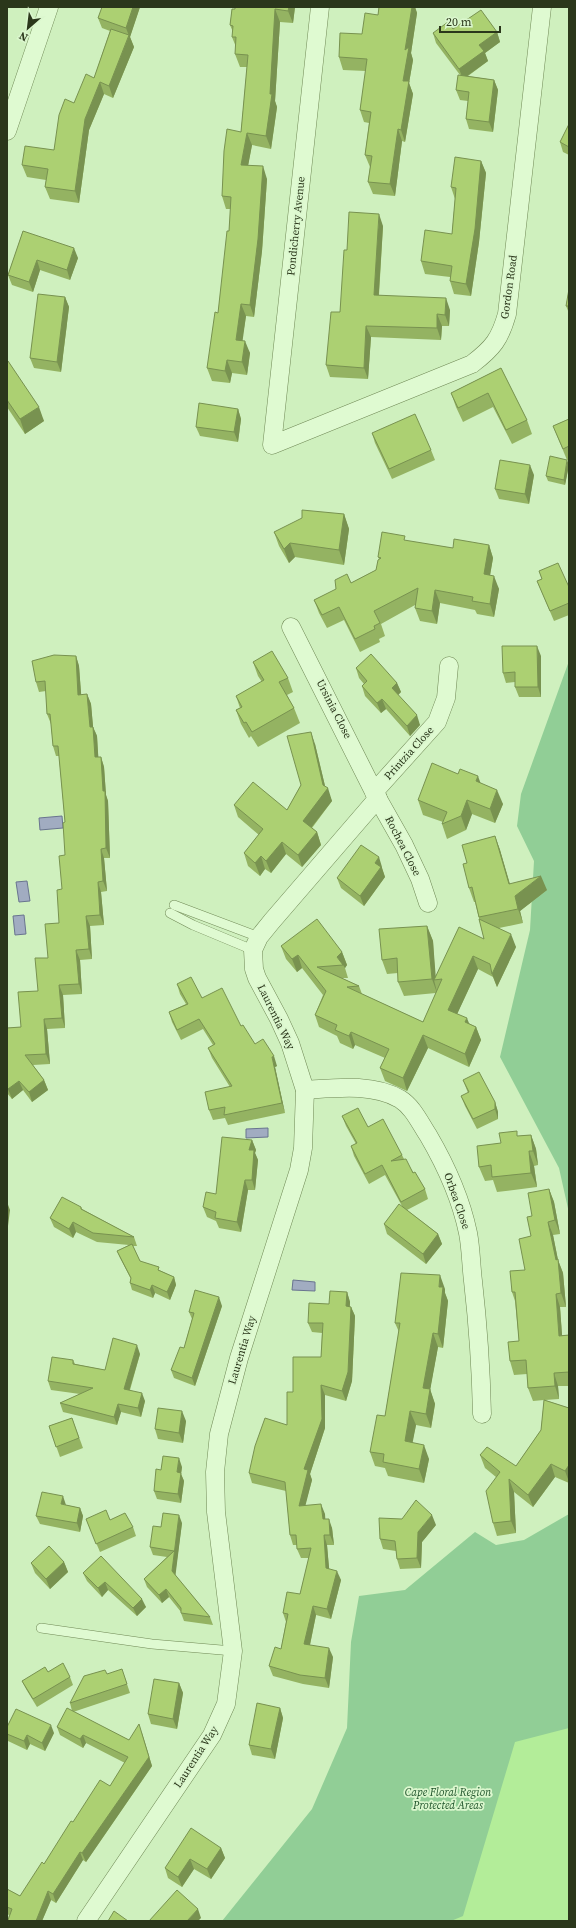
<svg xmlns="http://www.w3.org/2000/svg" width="576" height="1928" font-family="'Source Serif 4',serif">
<rect width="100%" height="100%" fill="#cff0be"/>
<g fill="#91ce96">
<path d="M 569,661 L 569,1213 L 559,1168 L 500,1057 L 530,930 L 534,861 L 517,826 L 521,794 Z"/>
<path d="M 569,1514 L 569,1921 L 222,1921 L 312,1809 L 347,1728 L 351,1642 L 359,1596 L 405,1590 L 475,1532 L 496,1545 L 524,1540 Z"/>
</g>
<path fill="#b3ed99" d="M 569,1728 L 569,1921 L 451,1921 L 463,1916 L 515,1742 Z"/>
<g fill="#a1acc1" stroke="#69748f">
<path d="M 62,816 L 63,828 L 40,830 L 39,818 Z"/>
<path d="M 27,881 L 30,901 L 19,902 L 16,882 Z"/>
<path d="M 24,915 L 26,934 L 15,935 L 13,916 Z"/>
<path d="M 268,1128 L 268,1137 L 246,1138 L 246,1129 Z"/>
<path d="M 293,1280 L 315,1282 L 315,1291 L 292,1290 Z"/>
</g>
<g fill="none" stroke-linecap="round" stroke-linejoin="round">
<g stroke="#708956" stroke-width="10">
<g id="service">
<path d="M 174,905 L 259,937"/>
<path d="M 170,913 L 193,925 L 253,950"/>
<path d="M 41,1628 L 152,1644 L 233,1651"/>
</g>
</g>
<g stroke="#708956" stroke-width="19">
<g id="minor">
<path d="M 320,7 L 272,445 L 472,364 C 493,348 500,339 507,314 L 542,7"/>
<path d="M 7,131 L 49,7"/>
<path d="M 291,627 L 374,792 L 404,845 L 420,879 L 428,903"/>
<path d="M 374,792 L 437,722 L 446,698 L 449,666"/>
<path d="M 305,1090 C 335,1088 373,1083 400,1099 C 413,1107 420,1123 428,1135 C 445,1164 461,1199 468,1233 C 471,1248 471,1265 473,1281 C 478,1325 481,1369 482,1414"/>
<path d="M 86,1921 L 212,1735 L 226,1704 L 233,1651 L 216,1512 L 215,1472 L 219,1434 L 239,1358 L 299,1170 L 303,1148 L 305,1090 L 290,1043 L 279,1019 L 257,978 L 254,969 L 253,950 L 259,937 L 272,921 L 378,798"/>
</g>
</g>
<use href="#service" stroke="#dffad1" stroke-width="9"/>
<use href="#minor" stroke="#dffad1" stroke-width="18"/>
</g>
<g fill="#94b362">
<path d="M 140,7 L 130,37 L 134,47 L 113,98 L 104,94 L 89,130 L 79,203 L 50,199 L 45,187 L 46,180 L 27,177 L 22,165 L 54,150 L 74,103 L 94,78 L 110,31 L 102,28 L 98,18 Z"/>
<path d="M 295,7 L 293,23 L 280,22 L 275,101 L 277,107 L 271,149 L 252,145 L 248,165 L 267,179 L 262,251 L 254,317 L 246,316 L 242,340 L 250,353 L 247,375 L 232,373 L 230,383 L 212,381 L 207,368 L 218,313 L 229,231 L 231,209 L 226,209 L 222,196 L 241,132 L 247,67 L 240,67 L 235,54 L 236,47 L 232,37 L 233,32 L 230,25 L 232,9 Z"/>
<path d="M 379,7 L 415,7 L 417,13 L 411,53 L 413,60 L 409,83 L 413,94 L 405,142 L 402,141 L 395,196 L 373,194 L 368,182 L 370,167 L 365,155 L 369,123 L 364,122 L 360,110 L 366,71 L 343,70 L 339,57 L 362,34 L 378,15 Z"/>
<path d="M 453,29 L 497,32 L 500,42 L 485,53 L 488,61 L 468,76 L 494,80 L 498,90 L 493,132 L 469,129 L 466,119 L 468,101 L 460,100 L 456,90 L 460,75 L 436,43 L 433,33 Z"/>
<path d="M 569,124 L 569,155 L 563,152 L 560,142 Z"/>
<path d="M 481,161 L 486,173 L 479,242 L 471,296 L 454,294 L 450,281 L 450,277 L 425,274 L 421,261 L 452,234 L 455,199 L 451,187 Z"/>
<path d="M 383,226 L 379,295 L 450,310 L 449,326 L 442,326 L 441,340 L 371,337 L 368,379 L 330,377 L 326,365 L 340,312 L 347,250 Z"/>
<path d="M 23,231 L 78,258 L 70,280 L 40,270 L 33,292 L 12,285 L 8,275 Z"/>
<path d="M 569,289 L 569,313 L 566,306 Z"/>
<path d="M 65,297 L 69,307 L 61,372 L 34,368 L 30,358 Z"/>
<path d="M 7,361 L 44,421 L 25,434 L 7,407 Z"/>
<path d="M 501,368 L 527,420 L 532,434 L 512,444 L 493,407 L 463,422 L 456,407 L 451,393 Z"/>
<path d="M 238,409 L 241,419 L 238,442 L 200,436 L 196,427 Z"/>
<path d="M 569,419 L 569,460 L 567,460 L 553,426 Z"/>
<path d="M 372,433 L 431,450 L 435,460 L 392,479 L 375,443 Z"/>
<path d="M 569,465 L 565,485 L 548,481 L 546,476 Z"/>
<path d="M 534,475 L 529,504 L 499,499 L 495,489 Z"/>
<path d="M 344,514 L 349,529 L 344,565 L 295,557 L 289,563 L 279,546 L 274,532 Z"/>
<path d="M 407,541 L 453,548 L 489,545 L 493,558 L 490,575 L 499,589 L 494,617 L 477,614 L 475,610 L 440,603 L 437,624 L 420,621 L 415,608 L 415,605 L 381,624 L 385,636 L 379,639 L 380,642 L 360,652 L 344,620 L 327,628 L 319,613 L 314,600 L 351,583 L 376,570 L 379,559 L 378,557 Z"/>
<path d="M 539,571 L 569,587 L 569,615 L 554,621 L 537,581 L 542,579 Z"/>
<path d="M 76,656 L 79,666 L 81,695 L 87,694 L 91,704 L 93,727 L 97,736 L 98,757 L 101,757 L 104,767 L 106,795 L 108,801 L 110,858 L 104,858 L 107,891 L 101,892 L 104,925 L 90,926 L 92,959 L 80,960 L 82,994 L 63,995 L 65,1028 L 47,1029 L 50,1064 L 33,1065 L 44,1080 L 48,1090 L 32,1102 L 23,1090 L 12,1099 L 7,1093 L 7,1028 L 21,1027 L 38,991 L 48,958 L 59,923 L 65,855 L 65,822 L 59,756 L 56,756 L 53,746 L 51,724 L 47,714 L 46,691 L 39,692 L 36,682 Z"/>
<path d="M 541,656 L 541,697 L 519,697 L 515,687 L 515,682 L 506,683 L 503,673 Z"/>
<path d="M 253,662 L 288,678 L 293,692 L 287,695 L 294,708 L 300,723 L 258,747 L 251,736 L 249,738 L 241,724 L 236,710 L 240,708 L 236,696 L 262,682 L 258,676 Z"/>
<path d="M 356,668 L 397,683 L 401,692 L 398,695 L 420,725 L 410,736 L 386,709 L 381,713 L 365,696 L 362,686 L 364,684 L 359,678 Z"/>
<path d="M 315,744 L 325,786 L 332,801 L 312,828 L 317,832 L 321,845 L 302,867 L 286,854 L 271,873 L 265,869 L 260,876 L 248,866 L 244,853 L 259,835 L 238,817 L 234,805 L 287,810 L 301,785 Z"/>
<path d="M 481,783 L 503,804 L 495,823 L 472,814 L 466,830 L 447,839 L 442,824 L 443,822 L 423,815 L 418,800 Z"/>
<path d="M 495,836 L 500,850 L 510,884 L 547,890 L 520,911 L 523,923 L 499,928 L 516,947 L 497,987 L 493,977 L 478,969 L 457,1014 L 470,1024 L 476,1027 L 481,1040 L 469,1067 L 428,1048 L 407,1091 L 385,1081 L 380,1068 L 385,1058 L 355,1045 L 353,1049 L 340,1043 L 337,1036 L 319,1027 L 315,1015 L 323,995 L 302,968 L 297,972 L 286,959 L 281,946 L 342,952 L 347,965 L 345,968 L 348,978 L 342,978 L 359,986 L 362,994 L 423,1022 L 436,993 L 404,996 L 398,982 L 398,973 L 387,974 L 382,960 L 427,926 L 433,941 L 435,976 L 484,939 L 475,902 L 474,902 L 469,888 L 467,863 Z"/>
<path d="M 382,867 L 382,868 L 385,877 L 364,906 L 341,888 L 337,878 Z"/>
<path d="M 177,984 L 202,998 L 241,1026 L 255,1044 L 277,1066 L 275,1067 L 285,1113 L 228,1125 L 225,1118 L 213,1120 L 209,1110 L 230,1087 L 212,1058 L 208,1048 L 213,1045 L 203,1029 L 181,1040 L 172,1022 L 169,1012 L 186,1004 L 180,994 Z"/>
<path d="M 463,1080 L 495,1102 L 498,1112 L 498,1119 L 477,1129 L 465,1106 L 461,1096 L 468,1093 Z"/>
<path d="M 342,1116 L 368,1127 L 402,1155 L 404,1159 L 425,1189 L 428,1199 L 407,1210 L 438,1234 L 442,1244 L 426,1264 L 387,1234 L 384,1224 L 402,1206 L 385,1175 L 369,1184 L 354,1156 L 351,1146 L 356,1144 L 346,1126 Z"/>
<path d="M 531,1135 L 536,1149 L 538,1165 L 534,1166 L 537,1187 L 497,1192 L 493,1180 L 485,1181 L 479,1167 L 501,1143 L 519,1136 Z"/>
<path d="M 252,1140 L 256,1150 L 255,1153 L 258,1160 L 255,1190 L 248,1190 L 241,1232 L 219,1228 L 216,1221 L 207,1217 L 203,1207 L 216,1194 Z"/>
<path d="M 549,1189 L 554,1202 L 560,1234 L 553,1235 L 558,1260 L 563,1273 L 566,1307 L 560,1307 L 562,1335 L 569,1335 L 569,1386 L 558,1386 L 559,1399 L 545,1400 L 569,1408 L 569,1483 L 555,1477 L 533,1507 L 514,1492 L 516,1533 L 497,1536 L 493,1523 L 496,1477 L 485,1468 L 480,1455 L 516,1466 L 541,1430 L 544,1400 L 533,1401 L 528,1388 L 527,1374 L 514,1375 L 510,1361 L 519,1341 L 515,1301 L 512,1292 L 525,1270 L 531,1236 L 532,1216 Z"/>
<path d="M 81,1207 L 82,1209 L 134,1237 L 137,1246 L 133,1246 L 140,1261 L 174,1277 L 176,1285 L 170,1300 L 155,1293 L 153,1298 L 132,1290 L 130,1283 L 131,1279 L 120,1258 L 117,1251 L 129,1245 L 97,1242 L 76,1232 L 73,1238 L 54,1227 L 50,1218 Z"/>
<path d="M 445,1289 L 445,1293 L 448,1301 L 443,1348 L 438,1347 L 430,1389 L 435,1404 L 431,1428 L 416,1425 L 412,1443 L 429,1459 L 424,1483 L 388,1476 L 385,1468 L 375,1466 L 370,1452 L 385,1416 L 399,1332 L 395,1323 Z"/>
<path d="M 347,1292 L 350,1302 L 350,1307 L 351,1307 L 355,1316 L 352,1381 L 346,1401 L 325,1395 L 325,1428 L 310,1474 L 312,1480 L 305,1505 L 325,1514 L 325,1519 L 332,1528 L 334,1545 L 327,1545 L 329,1569 L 341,1580 L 331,1619 L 316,1615 L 310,1645 L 333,1657 L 329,1688 L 303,1684 L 273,1676 L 269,1666 L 281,1649 L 286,1622 L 283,1613 L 300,1594 L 309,1558 L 301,1558 L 297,1549 L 297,1545 L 293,1545 L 290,1535 L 286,1491 L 252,1483 L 249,1473 L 287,1425 L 293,1392 L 321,1357 L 322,1333 L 312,1332 L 308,1323 L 329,1304 Z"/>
<path d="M 222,1306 L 195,1386 L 174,1378 L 171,1370 L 184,1348 L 192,1319 L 189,1312 Z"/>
<path d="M 140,1354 L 130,1390 L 145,1401 L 141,1417 L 121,1412 L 117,1425 L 63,1412 L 60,1403 L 80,1394 L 51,1390 L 48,1381 L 73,1360 L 75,1364 L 105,1370 Z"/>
<path d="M 72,1418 L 83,1448 L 60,1457 L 49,1426 Z"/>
<path d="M 186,1421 L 183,1443 L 158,1439 L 155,1429 Z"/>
<path d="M 182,1467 L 181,1474 L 184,1481 L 181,1503 L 157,1499 L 154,1491 L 161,1470 Z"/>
<path d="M 66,1505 L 80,1508 L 83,1516 L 80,1532 L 40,1524 L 36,1516 Z"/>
<path d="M 86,1519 L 133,1527 L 136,1536 L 100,1552 Z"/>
<path d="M 182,1523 L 175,1575 L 210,1617 L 213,1625 L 184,1621 L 181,1613 L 181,1612 L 169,1597 L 162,1603 L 147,1587 L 144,1579 L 167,1557 L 153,1555 L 150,1547 L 161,1527 Z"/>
<path d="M 436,1525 L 422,1542 L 421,1568 L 400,1569 L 397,1559 L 396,1551 L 383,1549 L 380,1539 Z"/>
<path d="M 101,1556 L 146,1607 L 137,1616 L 108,1590 L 102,1597 L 87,1581 L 83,1573 Z"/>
<path d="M 64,1562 L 68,1572 L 50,1589 L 35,1573 L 31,1563 Z"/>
<path d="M 48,1672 L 70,1677 L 73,1685 L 37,1707 L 26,1689 L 22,1681 Z"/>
<path d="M 107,1674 L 125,1678 L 130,1693 L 73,1712 L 129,1740 L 142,1733 L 152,1766 L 86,1862 L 83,1860 L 56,1903 L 51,1900 L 42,1921 L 8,1921 L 8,1920 L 9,1915 L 7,1914 L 7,1889 L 20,1896 L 44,1864 L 73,1822 L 110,1786 L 125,1763 L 86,1743 L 83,1748 L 60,1735 L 57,1727 L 72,1711 L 70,1703 Z"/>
<path d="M 179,1683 L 183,1693 L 177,1729 L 151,1724 L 148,1714 Z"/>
<path d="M 280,1708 L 283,1718 L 275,1759 L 252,1755 L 249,1745 Z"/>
<path d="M 7,1727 L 54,1733 L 45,1751 L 30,1744 L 27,1750 L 8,1741 L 7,1740 Z"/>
<path d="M 221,1848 L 225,1858 L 211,1879 L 194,1869 L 182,1887 L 168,1878 L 165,1868 Z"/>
</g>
<g fill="#789250">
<path d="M 133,7 L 140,7 L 130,37 L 134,47 L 113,98 L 109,86 L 129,36 L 126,28 Z"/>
<path d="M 289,7 L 295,7 L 293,23 L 288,11 Z"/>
<path d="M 412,7 L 415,7 L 417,13 L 411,53 L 413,60 L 409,83 L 413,94 L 405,142 L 401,130 L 405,50 Z"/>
<path d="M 275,9 L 280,22 L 275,101 L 277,107 L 271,149 L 266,136 Z"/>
<path d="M 497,32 L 500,42 L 485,53 L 488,61 L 463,79 L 459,69 L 479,45 Z"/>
<path d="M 494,80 L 498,90 L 493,132 L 489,122 Z"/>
<path d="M 100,82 L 104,94 L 89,130 L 79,203 L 75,191 L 85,119 Z"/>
<path d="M 398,129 L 402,141 L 395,196 L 390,184 Z"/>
<path d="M 247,133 L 252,145 L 246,177 L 241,165 Z"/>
<path d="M 481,161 L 486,173 L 479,242 L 471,296 L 466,284 Z"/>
<path d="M 263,166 L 267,179 L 262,251 L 254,317 L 250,305 Z"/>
<path d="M 379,214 L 383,226 L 378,306 L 374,295 Z"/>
<path d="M 74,248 L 78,258 L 70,280 L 67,270 Z"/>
<path d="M 37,260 L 40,270 L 33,292 L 29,282 Z"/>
<path d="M 65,297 L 69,307 L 61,372 L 57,362 Z"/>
<path d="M 446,298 L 450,310 L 449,326 L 445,315 Z"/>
<path d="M 241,304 L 246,316 L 241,352 L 236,340 Z"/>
<path d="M 437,314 L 442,326 L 441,340 L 437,328 Z"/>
<path d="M 366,326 L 371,337 L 368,379 L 364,368 Z"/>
<path d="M 245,341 L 250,353 L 247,375 L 242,362 Z"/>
<path d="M 227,360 L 232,373 L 230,383 L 225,371 Z"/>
<path d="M 39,407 L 44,421 L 25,434 L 20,419 Z"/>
<path d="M 238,409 L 241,419 L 238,442 L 234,432 Z"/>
<path d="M 567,460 L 569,465 L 565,485 L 564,480 Z"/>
<path d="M 530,465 L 534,475 L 529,504 L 525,494 Z"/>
<path d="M 344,514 L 349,529 L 344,565 L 339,550 Z"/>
<path d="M 290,543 L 295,557 L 289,563 L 284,549 Z"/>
<path d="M 489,545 L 493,558 L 488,587 L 484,574 Z"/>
<path d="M 494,576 L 499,589 L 494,617 L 490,604 Z"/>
<path d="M 435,590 L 440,603 L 437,624 L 432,611 Z"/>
<path d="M 537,646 L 541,656 L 541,697 L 538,687 Z"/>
<path d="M 76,656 L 79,666 L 82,705 L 78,695 Z"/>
<path d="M 397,683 L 401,692 L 396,697 L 392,688 Z"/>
<path d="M 87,694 L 91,704 L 94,737 L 90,727 Z"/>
<path d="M 382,699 L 386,709 L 381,713 L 377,703 Z"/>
<path d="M 417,715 L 420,725 L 410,736 L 407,726 Z"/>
<path d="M 93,727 L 97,736 L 99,767 L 95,757 Z"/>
<path d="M 311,732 L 315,744 L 326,790 L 328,788 L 332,801 L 307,833 L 303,821 L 323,785 Z"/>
<path d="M 101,757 L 104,767 L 106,795 L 108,801 L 110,858 L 106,848 Z"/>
<path d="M 478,776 L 483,790 L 476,781 Z"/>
<path d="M 497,790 L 503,804 L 495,823 L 490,809 Z"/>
<path d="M 467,800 L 472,814 L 466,830 L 461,816 Z"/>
<path d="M 317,832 L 321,845 L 302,867 L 298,855 Z"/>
<path d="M 495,836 L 500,850 L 514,899 L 509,884 Z"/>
<path d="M 282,842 L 286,854 L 271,873 L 266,861 Z"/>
<path d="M 101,849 L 104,858 L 107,891 L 103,881 Z"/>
<path d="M 261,856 L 265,869 L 260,876 L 255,863 Z"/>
<path d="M 379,857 L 382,867 L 382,868 L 385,877 L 364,906 L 360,896 L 375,863 Z"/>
<path d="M 541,876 L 547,890 L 520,911 L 523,923 L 518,909 L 515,896 Z"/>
<path d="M 98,882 L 101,892 L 104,925 L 100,915 Z"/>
<path d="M 86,916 L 90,926 L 92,959 L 89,949 Z"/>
<path d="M 427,926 L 433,941 L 436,980 L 434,980 L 436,988 L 437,993 L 432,979 Z"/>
<path d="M 511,934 L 516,947 L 497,987 L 492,974 Z"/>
<path d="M 76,950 L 80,960 L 82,994 L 79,984 Z"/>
<path d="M 342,952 L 347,965 L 345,968 L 343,965 L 337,957 Z"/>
<path d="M 298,955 L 302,968 L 297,972 L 292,959 Z"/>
<path d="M 473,956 L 478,969 L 453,1023 L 448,1010 Z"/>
<path d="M 59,985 L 63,995 L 65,1028 L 62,1018 Z"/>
<path d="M 467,1018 L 472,1031 L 465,1022 Z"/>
<path d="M 44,1019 L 47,1029 L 50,1064 L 46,1054 Z"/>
<path d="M 476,1027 L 481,1040 L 469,1067 L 465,1054 Z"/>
<path d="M 351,1032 L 355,1045 L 353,1049 L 349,1036 Z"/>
<path d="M 423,1035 L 428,1048 L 407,1091 L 403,1078 Z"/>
<path d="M 274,1056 L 277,1066 L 275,1067 L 285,1113 L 282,1103 L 272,1057 Z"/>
<path d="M 44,1080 L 48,1090 L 32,1102 L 29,1092 Z"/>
<path d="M 19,1081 L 23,1090 L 12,1099 L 8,1089 Z"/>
<path d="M 495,1102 L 498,1112 L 498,1119 L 495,1109 Z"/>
<path d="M 531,1135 L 536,1149 L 538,1165 L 533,1151 Z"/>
<path d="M 252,1140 L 256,1150 L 255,1153 L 258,1160 L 255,1190 L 252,1180 L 249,1150 Z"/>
<path d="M 529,1151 L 534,1166 L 537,1187 L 531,1173 Z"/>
<path d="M 245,1180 L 248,1190 L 241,1232 L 237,1222 Z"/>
<path d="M 549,1189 L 554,1202 L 560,1234 L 555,1220 Z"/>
<path d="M 7,1202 L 10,1210 L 7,1234 Z"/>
<path d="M 73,1222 L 76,1232 L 73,1238 L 69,1229 Z"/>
<path d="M 548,1222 L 553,1235 L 558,1260 L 563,1273 L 566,1307 L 561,1293 L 556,1260 Z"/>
<path d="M 438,1234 L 442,1244 L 426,1264 L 423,1254 Z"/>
<path d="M 440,1275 L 445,1289 L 445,1293 L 448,1301 L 443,1348 L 438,1334 L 439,1287 Z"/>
<path d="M 174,1277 L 176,1285 L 170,1300 L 167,1292 Z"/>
<path d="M 152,1285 L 155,1293 L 153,1298 L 150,1290 Z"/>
<path d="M 347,1292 L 350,1302 L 349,1316 L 346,1306 Z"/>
<path d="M 556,1294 L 560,1307 L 563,1349 L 559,1336 Z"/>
<path d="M 219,1297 L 222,1306 L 195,1386 L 192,1378 Z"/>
<path d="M 351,1307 L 355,1316 L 352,1381 L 346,1401 L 342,1391 Z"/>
<path d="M 433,1333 L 438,1347 L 428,1402 L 423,1388 Z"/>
<path d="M 137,1345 L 140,1354 L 127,1398 L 124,1389 Z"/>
<path d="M 554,1373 L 558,1386 L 559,1399 L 555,1386 Z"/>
<path d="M 321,1385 L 325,1395 L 325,1428 L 310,1474 L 312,1480 L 303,1515 L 299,1506 L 304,1469 Z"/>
<path d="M 430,1389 L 435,1404 L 431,1428 L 426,1414 Z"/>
<path d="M 142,1393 L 145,1401 L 141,1417 L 138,1408 Z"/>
<path d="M 118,1404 L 121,1412 L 117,1425 L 114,1417 Z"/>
<path d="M 182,1411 L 186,1421 L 183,1443 L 179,1433 Z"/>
<path d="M 410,1411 L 416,1425 L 410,1456 L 405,1441 Z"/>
<path d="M 424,1445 L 429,1459 L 424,1483 L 419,1469 Z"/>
<path d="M 179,1458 L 182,1467 L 181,1474 L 184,1481 L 181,1503 L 178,1494 L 177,1472 Z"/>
<path d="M 551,1464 L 555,1477 L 533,1507 L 528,1495 Z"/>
<path d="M 569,1465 L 569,1482 L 565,1471 Z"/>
<path d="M 509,1479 L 514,1492 L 516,1533 L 511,1521 Z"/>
<path d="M 63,1496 L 66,1505 L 61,1504 Z"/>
<path d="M 321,1504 L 325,1514 L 326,1529 L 323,1519 Z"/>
<path d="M 80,1508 L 83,1516 L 80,1532 L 77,1523 Z"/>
<path d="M 179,1515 L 182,1523 L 175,1579 L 172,1571 Z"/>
<path d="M 432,1515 L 436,1525 L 422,1542 L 421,1568 L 417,1558 L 418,1532 Z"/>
<path d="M 329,1519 L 332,1528 L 334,1545 L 330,1535 Z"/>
<path d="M 324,1535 L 327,1545 L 330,1578 L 326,1568 Z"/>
<path d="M 64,1562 L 68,1572 L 50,1589 L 46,1579 Z"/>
<path d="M 337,1571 L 341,1580 L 331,1619 L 327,1609 Z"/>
<path d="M 105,1582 L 108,1590 L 102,1597 L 98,1588 Z"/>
<path d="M 166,1589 L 169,1597 L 162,1603 L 159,1595 Z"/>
<path d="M 142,1599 L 146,1607 L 137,1616 L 133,1608 Z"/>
<path d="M 313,1606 L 316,1615 L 308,1654 L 304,1644 Z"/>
<path d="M 329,1648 L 333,1657 L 329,1688 L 325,1678 Z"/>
<path d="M 179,1683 L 183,1693 L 177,1729 L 173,1719 Z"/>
<path d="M 280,1708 L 283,1718 L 275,1759 L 271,1749 Z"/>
<path d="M 139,1724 L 152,1766 L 86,1862 L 82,1853 L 149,1757 Z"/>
<path d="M 51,1725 L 54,1733 L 45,1751 L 42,1743 Z"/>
<path d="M 27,1735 L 30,1744 L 27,1750 L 24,1741 Z"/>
<path d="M 83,1735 L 86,1743 L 83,1748 L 80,1739 Z"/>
<path d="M 221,1848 L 225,1858 L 211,1879 L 207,1869 Z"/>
<path d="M 80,1852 L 83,1860 L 56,1903 L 53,1894 Z"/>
<path d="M 190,1859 L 194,1869 L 182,1887 L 178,1877 Z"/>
<path d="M 48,1891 L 51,1900 L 42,1921 L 36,1921 Z"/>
<path d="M 198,1909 L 201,1918 L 198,1921 L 187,1921 Z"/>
</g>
<g fill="#acd072" stroke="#789250">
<path d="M 102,7 L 133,7 L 126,28 L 98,18 Z"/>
<path d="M 235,7 L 289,7 L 288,11 L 275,9 L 270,94 L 272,94 L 266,136 L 247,133 L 241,165 L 263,166 L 258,239 L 250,305 L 241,304 L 236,340 L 245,341 L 242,362 L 227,360 L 225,371 L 207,368 L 215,312 L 218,313 L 227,231 L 229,231 L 231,197 L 222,196 L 224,151 L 227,129 L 241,132 L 248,55 L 235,54 L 236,37 L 232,37 L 233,26 L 230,25 L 232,9 L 235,9 Z"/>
<path d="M 379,7 L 412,7 L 405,50 L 409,47 L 403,81 L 409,81 L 401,130 L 398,129 L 390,184 L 368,182 L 372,156 L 365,155 L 371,112 L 360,110 L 367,59 L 339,57 L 340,33 L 362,34 L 365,13 L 378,15 Z"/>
<path d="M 481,10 L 497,32 L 479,45 L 484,51 L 459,69 L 433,33 L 448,22 L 453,29 Z"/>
<path d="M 111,29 L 129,35 L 109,86 L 100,82 L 85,119 L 75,191 L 45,187 L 48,169 L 22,165 L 25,146 L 54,150 L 59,115 L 65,99 L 74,103 L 86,74 L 94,78 Z"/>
<path d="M 458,75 L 494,80 L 489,122 L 466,119 L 469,92 L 456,90 Z"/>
<path d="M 569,124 L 569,147 L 560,142 Z"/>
<path d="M 455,157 L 481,161 L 475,229 L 466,284 L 450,281 L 452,266 L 421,261 L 425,230 L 452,234 L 456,188 L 451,187 Z"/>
<path d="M 349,212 L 379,214 L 374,295 L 446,298 L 445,315 L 437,314 L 437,328 L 366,326 L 364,368 L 326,365 L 331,312 L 340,312 L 344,250 L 347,250 Z"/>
<path d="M 23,231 L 74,248 L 67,270 L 37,260 L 29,282 L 8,275 Z"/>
<path d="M 569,289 L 569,306 L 566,306 Z"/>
<path d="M 38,294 L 65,297 L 57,362 L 30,358 Z"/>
<path d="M 7,361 L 8,361 L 39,407 L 20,419 L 7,400 Z"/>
<path d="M 501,368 L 527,420 L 506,430 L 488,393 L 458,408 L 451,393 Z"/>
<path d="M 199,403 L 238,409 L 234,432 L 196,427 Z"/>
<path d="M 415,414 L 431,450 L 389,469 L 372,433 Z"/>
<path d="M 569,419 L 569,446 L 563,449 L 553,426 Z"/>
<path d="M 550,456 L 567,460 L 564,480 L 546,476 Z"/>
<path d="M 500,460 L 530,465 L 525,494 L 495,489 Z"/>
<path d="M 302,510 L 344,514 L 339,550 L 290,543 L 284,549 L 274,532 L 302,518 Z"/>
<path d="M 382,532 L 405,536 L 404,540 L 453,548 L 454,539 L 489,545 L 484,574 L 494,576 L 490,604 L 472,601 L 473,597 L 435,590 L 432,611 L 415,608 L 418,588 L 374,611 L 380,623 L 374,626 L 375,629 L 355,639 L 339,607 L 322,615 L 314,600 L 336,589 L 335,580 L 347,574 L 351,583 L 376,570 L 378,560 L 381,558 L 378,557 Z"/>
<path d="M 558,563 L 569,587 L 569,603 L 550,611 L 537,581 L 542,579 L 539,571 Z"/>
<path d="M 502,646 L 537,646 L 538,687 L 515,687 L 515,672 L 503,673 Z"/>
<path d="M 272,651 L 288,678 L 279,682 L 294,708 L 252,732 L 246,722 L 244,723 L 236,710 L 242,707 L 236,696 L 264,680 L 253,662 Z"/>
<path d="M 371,654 L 397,683 L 392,688 L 417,715 L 407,726 L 382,699 L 377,703 L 362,686 L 367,681 L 356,668 Z"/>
<path d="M 54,655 L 76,656 L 78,695 L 87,694 L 90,727 L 93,727 L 95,757 L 101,757 L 103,791 L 105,791 L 106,848 L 101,849 L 103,881 L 98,882 L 100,915 L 86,916 L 89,949 L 76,950 L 79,984 L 59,985 L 62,1018 L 44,1019 L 46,1054 L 25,1055 L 44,1080 L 29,1092 L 19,1081 L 8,1089 L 7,1088 L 7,1028 L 21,1027 L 18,992 L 38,991 L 35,958 L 48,958 L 45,924 L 59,923 L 57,890 L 62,889 L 59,856 L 65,855 L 63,823 L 65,822 L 58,746 L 53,746 L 50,714 L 47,714 L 45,681 L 36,682 L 32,661 Z"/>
<path d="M 311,732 L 323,785 L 328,788 L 303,821 L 317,832 L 298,855 L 282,842 L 266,861 L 261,856 L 255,863 L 244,853 L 263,829 L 234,805 L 253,782 L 287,810 L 301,785 L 287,736 Z"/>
<path d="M 432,763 L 458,774 L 460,769 L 478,776 L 476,781 L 497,790 L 490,809 L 467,800 L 461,816 L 442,824 L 447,812 L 418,800 Z"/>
<path d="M 495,836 L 509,884 L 541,876 L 515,896 L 518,909 L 479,917 L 472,887 L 469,888 L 463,864 L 467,863 L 462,845 Z"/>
<path d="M 361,845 L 379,857 L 375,863 L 381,867 L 360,896 L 337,878 Z"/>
<path d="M 317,919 L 342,952 L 337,957 L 343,965 L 317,967 L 359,986 L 347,987 L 423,1022 L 442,979 L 434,980 L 459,927 L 484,939 L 479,919 L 511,934 L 492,974 L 490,964 L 473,956 L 448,1010 L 467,1018 L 465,1022 L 476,1027 L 465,1054 L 423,1035 L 403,1078 L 380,1068 L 389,1049 L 351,1032 L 349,1036 L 335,1030 L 337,1025 L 315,1015 L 326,991 L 298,955 L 292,959 L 281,946 Z"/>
<path d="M 427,926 L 432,979 L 398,982 L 397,958 L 382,960 L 379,929 Z"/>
<path d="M 191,977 L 202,998 L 222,988 L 241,1026 L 243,1025 L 255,1044 L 263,1039 L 274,1056 L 272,1057 L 282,1103 L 224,1115 L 225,1107 L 209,1110 L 205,1092 L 232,1086 L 208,1048 L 215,1044 L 199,1019 L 177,1030 L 169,1012 L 188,1004 L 177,984 Z"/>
<path d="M 479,1072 L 495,1102 L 495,1109 L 473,1119 L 461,1096 L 469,1092 L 463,1080 Z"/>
<path d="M 358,1108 L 368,1127 L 383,1119 L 402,1155 L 391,1161 L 406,1159 L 413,1173 L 415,1172 L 425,1189 L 401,1202 L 382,1165 L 365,1174 L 351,1146 L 357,1143 L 342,1116 Z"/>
<path d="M 517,1131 L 517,1136 L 531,1135 L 533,1151 L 529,1151 L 531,1173 L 492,1177 L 491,1165 L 479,1167 L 477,1146 L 501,1143 L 499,1133 Z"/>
<path d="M 222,1137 L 252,1140 L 249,1150 L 254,1150 L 252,1180 L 245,1180 L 237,1222 L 215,1218 L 216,1212 L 203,1207 L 206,1192 L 216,1194 Z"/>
<path d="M 549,1189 L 555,1220 L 548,1222 L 556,1260 L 558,1259 L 561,1293 L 556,1294 L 559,1336 L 569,1335 L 569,1372 L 554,1373 L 555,1386 L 528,1388 L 526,1360 L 510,1361 L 508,1342 L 519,1341 L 515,1292 L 512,1292 L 510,1271 L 525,1270 L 519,1239 L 531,1236 L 527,1217 L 532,1216 L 528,1193 Z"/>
<path d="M 62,1197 L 81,1207 L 81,1209 L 134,1237 L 93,1233 L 73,1222 L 69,1229 L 50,1218 Z"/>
<path d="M 399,1204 L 438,1234 L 423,1254 L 384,1224 Z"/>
<path d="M 132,1244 L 140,1261 L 159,1267 L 158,1270 L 174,1277 L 167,1292 L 152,1285 L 150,1290 L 130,1283 L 131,1278 L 117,1251 Z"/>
<path d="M 401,1273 L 440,1275 L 439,1287 L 443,1287 L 438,1334 L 433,1333 L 423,1388 L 430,1389 L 426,1414 L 410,1411 L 405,1441 L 424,1445 L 419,1469 L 383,1462 L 384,1454 L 370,1452 L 377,1415 L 385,1416 L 393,1367 L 400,1323 L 395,1323 Z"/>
<path d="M 195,1290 L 219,1297 L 192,1378 L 171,1370 L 180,1347 L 184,1348 L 194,1313 L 189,1312 Z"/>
<path d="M 330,1291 L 347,1292 L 346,1306 L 351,1307 L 348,1372 L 342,1391 L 321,1385 L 322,1419 L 304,1469 L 308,1470 L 299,1506 L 321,1504 L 323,1519 L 329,1519 L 330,1535 L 324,1535 L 326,1568 L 337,1571 L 327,1609 L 313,1606 L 304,1644 L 329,1648 L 325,1678 L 300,1675 L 269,1666 L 275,1647 L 281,1649 L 288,1614 L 283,1613 L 287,1592 L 300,1594 L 311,1548 L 297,1549 L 296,1535 L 290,1535 L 285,1482 L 249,1473 L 255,1446 L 265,1418 L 287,1425 L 287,1392 L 293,1392 L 293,1357 L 321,1357 L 323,1323 L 308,1323 L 309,1303 L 329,1304 Z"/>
<path d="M 113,1338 L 137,1345 L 124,1389 L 142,1393 L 138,1408 L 118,1404 L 114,1417 L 60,1403 L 93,1388 L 48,1381 L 52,1357 L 73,1360 L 73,1364 L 105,1370 Z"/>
<path d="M 544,1400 L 569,1408 L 569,1465 L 565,1471 L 551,1464 L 528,1495 L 509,1479 L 511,1521 L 493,1523 L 486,1491 L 500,1472 L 480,1455 L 487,1447 L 516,1466 L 541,1430 Z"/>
<path d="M 158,1408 L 182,1411 L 179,1433 L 155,1429 Z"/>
<path d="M 72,1418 L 79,1438 L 56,1447 L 49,1426 Z"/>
<path d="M 163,1456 L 179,1458 L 177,1472 L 181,1473 L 178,1494 L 154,1491 L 156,1469 L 161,1470 Z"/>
<path d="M 42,1492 L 63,1496 L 61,1504 L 80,1508 L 77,1523 L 36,1516 Z"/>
<path d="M 416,1500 L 432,1515 L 418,1532 L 417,1558 L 397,1559 L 395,1541 L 380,1539 L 379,1518 L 402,1519 Z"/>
<path d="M 106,1510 L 110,1520 L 125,1513 L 133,1527 L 96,1544 L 86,1519 Z"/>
<path d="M 163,1513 L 179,1515 L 172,1571 L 210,1617 L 181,1613 L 181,1608 L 166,1589 L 159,1595 L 144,1579 L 174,1551 L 150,1547 L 153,1526 L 161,1527 Z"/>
<path d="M 49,1546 L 64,1562 L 46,1579 L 31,1563 Z"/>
<path d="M 101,1556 L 142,1599 L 133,1608 L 105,1582 L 98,1588 L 83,1573 Z"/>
<path d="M 63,1663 L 70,1677 L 33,1699 L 22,1681 L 45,1667 L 48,1672 Z"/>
<path d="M 122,1669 L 127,1684 L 70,1703 L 84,1676 L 105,1670 L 107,1674 Z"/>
<path d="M 154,1679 L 179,1683 L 173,1719 L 148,1714 Z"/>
<path d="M 257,1703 L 280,1708 L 271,1749 L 249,1745 Z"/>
<path d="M 67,1708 L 129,1740 L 139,1724 L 149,1757 L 82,1853 L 80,1852 L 53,1894 L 48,1891 L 36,1921 L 11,1921 L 8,1920 L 12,1909 L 7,1907 L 7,1889 L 20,1896 L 42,1862 L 44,1864 L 71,1821 L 73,1822 L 100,1780 L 110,1786 L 128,1757 L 83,1735 L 80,1739 L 57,1727 Z"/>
<path d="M 16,1709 L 51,1725 L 42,1743 L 27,1735 L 24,1741 L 7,1734 L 7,1727 Z"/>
<path d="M 191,1828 L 221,1848 L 207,1869 L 190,1859 L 178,1877 L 165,1868 Z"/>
<path d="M 177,1890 L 198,1909 L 187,1921 L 149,1921 Z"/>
<path d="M 114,1911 L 128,1921 L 108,1921 Z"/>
</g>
<g text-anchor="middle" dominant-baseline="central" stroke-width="3.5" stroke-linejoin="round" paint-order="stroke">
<g font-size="11" fill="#2b371b" stroke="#dbf7ce">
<text transform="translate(296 226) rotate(-84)">Pondicherry Avenue</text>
<text transform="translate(509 287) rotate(-82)">Gordon Road</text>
<text transform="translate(334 709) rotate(63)">Ursinia Close</text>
<text transform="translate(409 753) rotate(-48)">Printzia Close</text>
<text transform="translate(403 846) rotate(63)">Rochea Close</text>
<text transform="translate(276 1017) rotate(64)">Laurentia Way</text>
<text transform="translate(457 1201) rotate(71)">Orbea Close</text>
<text transform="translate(242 1350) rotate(-73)">Laurentia Way</text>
<text transform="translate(196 1757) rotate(-57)">Laurentia Way</text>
</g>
<g font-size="11" font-style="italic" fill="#21552c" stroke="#dbf7ce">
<text x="448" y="1792">Cape Floral Region<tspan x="448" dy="13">Protected Areas</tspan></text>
</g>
</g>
<rect width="576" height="1928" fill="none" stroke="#2b371b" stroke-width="16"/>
<g transform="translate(28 28) rotate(208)" stroke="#dbf7ce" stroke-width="3" paint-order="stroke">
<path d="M0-3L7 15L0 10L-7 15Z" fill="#2b371b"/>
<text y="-6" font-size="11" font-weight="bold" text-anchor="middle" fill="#2b371b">N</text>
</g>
<path d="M440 26v6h60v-6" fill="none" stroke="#2b371b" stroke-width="2"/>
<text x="446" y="26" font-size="12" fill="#2b371b" stroke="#dbf7ce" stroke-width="3" paint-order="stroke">20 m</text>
</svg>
